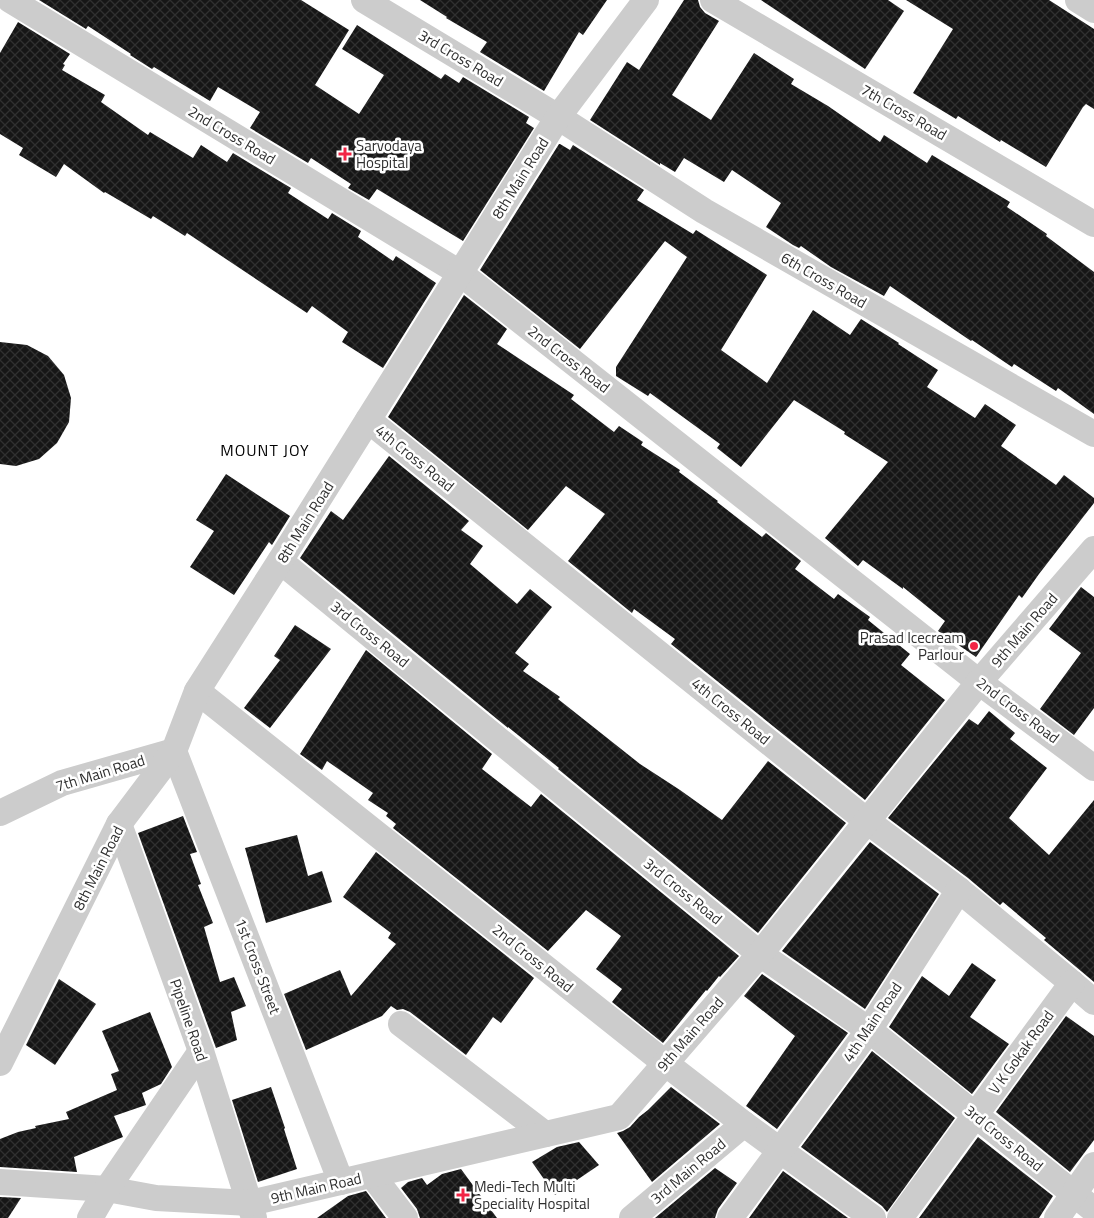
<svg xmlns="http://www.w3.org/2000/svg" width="1094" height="1218" font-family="'Titillium Web',sans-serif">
<defs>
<pattern id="building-cross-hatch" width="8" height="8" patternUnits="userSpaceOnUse" patternTransform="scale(1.25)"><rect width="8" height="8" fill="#161616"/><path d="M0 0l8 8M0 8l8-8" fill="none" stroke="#303030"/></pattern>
</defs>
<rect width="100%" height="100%" fill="#fff"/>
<g fill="url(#building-cross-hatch)">
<path d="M 39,0 L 301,0 L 349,30 L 315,85 L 359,114 L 384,75 L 342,49 L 357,25 L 441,79 L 445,74 L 459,83 L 463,77 L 529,117 L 526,123 L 534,128 L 463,241 L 377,189 L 369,200 L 348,188 L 351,184 L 311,158 L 308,163 L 250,128 L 260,112 L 218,87 L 210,101 L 154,67 L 152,69 L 130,55 L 131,54 L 88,26 L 86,29 Z"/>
<path d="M 420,0 L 607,0 L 583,35 L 579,32 L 544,91 L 480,52 L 487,42 L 446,18 L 447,17 Z"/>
<path d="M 684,0 L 698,0 L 700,7 L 705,13 L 719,21 L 672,95 L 711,120 L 754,53 L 794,79 L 791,84 L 828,106 L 880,142 L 884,135 L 927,163 L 932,155 L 1010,202 L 1007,207 L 1047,234 L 1046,236 L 1094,272 L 1094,414 L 1058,388 L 1056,391 L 1014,364 L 1012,367 L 972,340 L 971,341 L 890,286 L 884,296 L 831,267 L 801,246 L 799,248 L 793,245 L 766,227 L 781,203 L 732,170 L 724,182 L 684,158 L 675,172 L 660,163 L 660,165 L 590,120 L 627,62 L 639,70 Z"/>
<path d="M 761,0 L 888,0 L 904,11 L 865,69 Z"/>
<path d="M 906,0 L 1049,0 L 1094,29 L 1094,109 L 1086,104 L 1083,107 L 1046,167 L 1001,140 L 1000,142 L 958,116 L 956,119 L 913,93 L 953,29 Z"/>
<path d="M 18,22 L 70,54 L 63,64 L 65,65 L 62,70 L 105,95 L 101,102 L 148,135 L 150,132 L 193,158 L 201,145 L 227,162 L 233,153 L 291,188 L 288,193 L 328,219 L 332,213 L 361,231 L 358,237 L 393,261 L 396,256 L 436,283 L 383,368 L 342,342 L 348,332 L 312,306 L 307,313 L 187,233 L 185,236 L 153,216 L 151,219 L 105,192 L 104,193 L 64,164 L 56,177 L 19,155 L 23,148 L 0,134 L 0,53 Z"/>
<path d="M 559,144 L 560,144 L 570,150 L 573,145 L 644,190 L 637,200 L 693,234 L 696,230 L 767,275 L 721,350 L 767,383 L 813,310 L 850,335 L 861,319 L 899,343 L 898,344 L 938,370 L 927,387 L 975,418 L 985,404 L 1016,425 L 1001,446 L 1056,485 L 1064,475 L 1094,498 L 1094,503 L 1039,574 L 1022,598 L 1019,595 L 976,657 L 938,631 L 945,621 L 903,587 L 903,589 L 863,560 L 858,566 L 825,538 L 888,462 L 844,434 L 845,432 L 794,400 L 741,467 L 717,448 L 720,444 L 650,393 L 648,396 L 616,376 L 616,367 L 687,257 L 665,241 L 580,349 L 480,270 Z"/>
<path d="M 464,295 L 507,329 L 497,344 L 574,395 L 571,399 L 614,432 L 619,426 L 643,442 L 641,445 L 680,470 L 679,472 L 718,501 L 717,502 L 762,537 L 766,533 L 801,561 L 795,569 L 834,599 L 838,594 L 870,617 L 868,620 L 910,654 L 901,665 L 945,700 L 865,800 L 671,644 L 675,639 L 634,609 L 632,613 L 568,561 L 605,514 L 566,486 L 528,530 L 388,417 Z"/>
<path d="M 0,342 L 27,345 L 48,356 L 64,375 L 71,398 L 69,422 L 57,443 L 39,459 L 16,466 L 0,464 Z"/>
<path d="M 389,456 L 469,521 L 461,530 L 483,546 L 470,564 L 517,604 L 530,589 L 552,607 L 515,653 L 529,664 L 523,671 L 560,697 L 558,699 L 640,764 L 680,790 L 722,820 L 768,761 L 846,823 L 758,933 L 558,769 L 559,768 L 508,727 L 508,728 L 300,558 L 331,511 L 343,520 Z"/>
<path d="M 226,474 L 290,516 L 272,545 L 269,542 L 234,595 L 190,567 L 214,531 L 196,520 Z"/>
<path d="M 1081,587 L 1094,597 L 1094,708 L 1074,735 L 1040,709 L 1081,653 L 1049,629 Z"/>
<path d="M 295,625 L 331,649 L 270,728 L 244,708 L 280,660 L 274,656 Z"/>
<path d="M 366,650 L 492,754 L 482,769 L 531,807 L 541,794 L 739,956 L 720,977 L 719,976 L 707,991 L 706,990 L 663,1043 L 612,1002 L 622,989 L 596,969 L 621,936 L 586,910 L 548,951 L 393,828 L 396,824 L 386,816 L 388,813 L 368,800 L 373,793 L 327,761 L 322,770 L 300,754 Z"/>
<path d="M 989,711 L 1015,733 L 1010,739 L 1047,768 L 1009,818 L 1049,855 L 1094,800 L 1094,982 L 1044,940 L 1046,938 L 1003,902 L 1000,905 L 968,878 L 888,818 L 969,719 L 978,725 Z"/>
<path d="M 183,816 L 197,852 L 190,854 L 201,884 L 198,885 L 213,923 L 204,927 L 220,982 L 234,977 L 246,1006 L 231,1012 L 237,1040 L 216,1048 L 138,833 Z"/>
<path d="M 297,835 L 308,876 L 322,871 L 332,902 L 266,923 L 245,848 Z"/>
<path d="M 870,842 L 939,894 L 865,1009 L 782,951 Z"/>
<path d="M 376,852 L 534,978 L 501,1023 L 493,1017 L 466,1055 L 410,1012 L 403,1009 L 397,1010 L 391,1006 L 382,1016 L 306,1050 L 284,994 L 340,970 L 351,996 L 396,944 L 388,938 L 391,933 L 343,897 Z"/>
<path d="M 972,963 L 996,980 L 970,1017 L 1009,1044 L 972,1094 L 889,1027 L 922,976 L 949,996 Z"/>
<path d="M 762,974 L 848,1033 L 777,1129 L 746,1106 L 795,1036 L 744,996 Z"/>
<path d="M 59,979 L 96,1004 L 55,1065 L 26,1045 Z"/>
<path d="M 150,1012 L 172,1067 L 161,1084 L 142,1093 L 146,1105 L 114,1116 L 123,1137 L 74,1157 L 77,1172 L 0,1167 L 0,1139 L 18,1132 L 36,1128 L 35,1126 L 69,1119 L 66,1112 L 117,1090 L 111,1074 L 119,1071 L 102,1031 Z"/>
<path d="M 1066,1016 L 1094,1036 L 1094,1140 L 1070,1172 L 996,1112 Z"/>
<path d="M 872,1051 L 955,1118 L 887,1212 L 882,1206 L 801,1147 Z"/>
<path d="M 271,1087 L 285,1128 L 284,1129 L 297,1169 L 258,1182 L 232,1100 Z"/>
<path d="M 671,1087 L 720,1124 L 652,1182 L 617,1133 L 623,1131 L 630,1127 L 639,1117 L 648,1110 Z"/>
<path d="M 978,1137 L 1053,1196 L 1039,1218 L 919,1218 Z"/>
<path d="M 579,1142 L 599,1165 L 555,1195 L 532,1162 L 557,1147 Z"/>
<path d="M 715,1168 L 737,1183 L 718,1209 L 715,1218 L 655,1218 Z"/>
<path d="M 461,1169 L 497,1218 L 420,1218 L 417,1209 L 401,1188 L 408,1182 L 422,1178 L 427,1185 L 442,1174 Z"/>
<path d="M 783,1171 L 848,1218 L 749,1218 Z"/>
<path d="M 366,1191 L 386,1218 L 317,1218 L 348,1196 Z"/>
<path d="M 0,1197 L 21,1198 L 8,1218 L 0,1218 Z"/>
</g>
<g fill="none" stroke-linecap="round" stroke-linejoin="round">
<g stroke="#ccc" stroke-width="26">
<path d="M 10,0 L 460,273 L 979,682 L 1094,768"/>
<path d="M 364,0 L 558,117 L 704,211 L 1094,434"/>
<path d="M 713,0 L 1094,224"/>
<path d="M 1078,0 L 1094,10"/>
<path d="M 368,420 L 867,821 L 959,890 L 1072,983 L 1094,1002"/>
<path d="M 280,561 L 760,954 L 869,1030 L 1094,1210"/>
<path d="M 197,691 L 665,1063 L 744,1124 L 873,1218"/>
<path d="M 0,813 L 62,783 L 174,751 L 341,1182"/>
<path d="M 119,824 L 201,1051 L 254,1218"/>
<path d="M 401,1024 L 545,1134"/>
<path d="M 0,1063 L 119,824 L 174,751 L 197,691 L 280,561 L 368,420 L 558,117 L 646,0"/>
<path d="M 372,1175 L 405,1218"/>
<path d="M 0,1182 L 107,1189 L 156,1198 L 250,1203 L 619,1117 L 760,954 L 979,682 L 1094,549"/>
<path d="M 90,1218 L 107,1189 L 201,1051"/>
<path d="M 632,1218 L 744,1124"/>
<path d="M 730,1218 L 869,1030 L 959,890"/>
<path d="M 900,1218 L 1072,983"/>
<path d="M 1057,1218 L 1094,1165"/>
</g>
</g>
<g fill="#f22545" stroke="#fff" stroke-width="2">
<path d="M342.5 146.5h5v5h5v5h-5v5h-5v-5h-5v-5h5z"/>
<circle cx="974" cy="646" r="5"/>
<path d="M460.5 1187.5h5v5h5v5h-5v5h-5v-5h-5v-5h5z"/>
</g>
<g text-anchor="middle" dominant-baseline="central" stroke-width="5" stroke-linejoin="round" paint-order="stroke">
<g font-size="15" fill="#2f2f2f" stroke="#fff">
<text transform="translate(461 58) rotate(31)">3rd Cross Road</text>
<text transform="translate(904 112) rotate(30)">7th Cross Road</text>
<text transform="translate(232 135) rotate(31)">2nd Cross Road</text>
<text transform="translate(520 178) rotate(-58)">8th Main Road</text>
<text transform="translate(824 280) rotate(30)">6th Cross Road</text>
<text transform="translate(569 359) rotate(38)">2nd Cross Road</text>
<text transform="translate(415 458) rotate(39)">4th Cross Road</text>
<text transform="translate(305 522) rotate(-58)">8th Main Road</text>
<text transform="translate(1024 630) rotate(-49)">9th Main Road</text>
<text transform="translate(370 634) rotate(39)">3rd Cross Road</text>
<text transform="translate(1018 710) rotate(37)">2nd Cross Road</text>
<text transform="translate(731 711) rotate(39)">4th Cross Road</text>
<text transform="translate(100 773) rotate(-17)">7th Main Road</text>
<text transform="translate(98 868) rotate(-63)">8th Main Road</text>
<text transform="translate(683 891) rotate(39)">3rd Cross Road</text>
<text transform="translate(533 958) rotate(39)">2nd Cross Road</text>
<text transform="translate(258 966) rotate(69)">1st Cross Street</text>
<text transform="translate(189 1020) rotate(71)">Pipeline Road</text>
<text transform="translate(872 1022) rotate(-56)">4th Main Road</text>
<text transform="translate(690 1034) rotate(-49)">9th Main Road</text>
<text transform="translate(1021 1052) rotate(-54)">V K Gokak Road</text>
<text transform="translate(1004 1138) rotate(39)">3rd Cross Road</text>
<text transform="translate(688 1171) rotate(-40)">3rd Main Road</text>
<text transform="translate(316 1188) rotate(-13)">9th Main Road</text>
</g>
<g font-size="15" fill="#2f2f2f" stroke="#fff" text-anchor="start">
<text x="356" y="145">Sarvodaya<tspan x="356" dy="17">Hospital</tspan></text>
<text x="964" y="637" text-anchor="end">Prasad Icecream<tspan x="964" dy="17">Parlour</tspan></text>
<text x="474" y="1186">Medi-Tech Multi<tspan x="474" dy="17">Speciality Hospital</tspan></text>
</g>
<g font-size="16" letter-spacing="1" fill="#000" stroke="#fff">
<text x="265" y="450">MOUNT JOY</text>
</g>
</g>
</svg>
